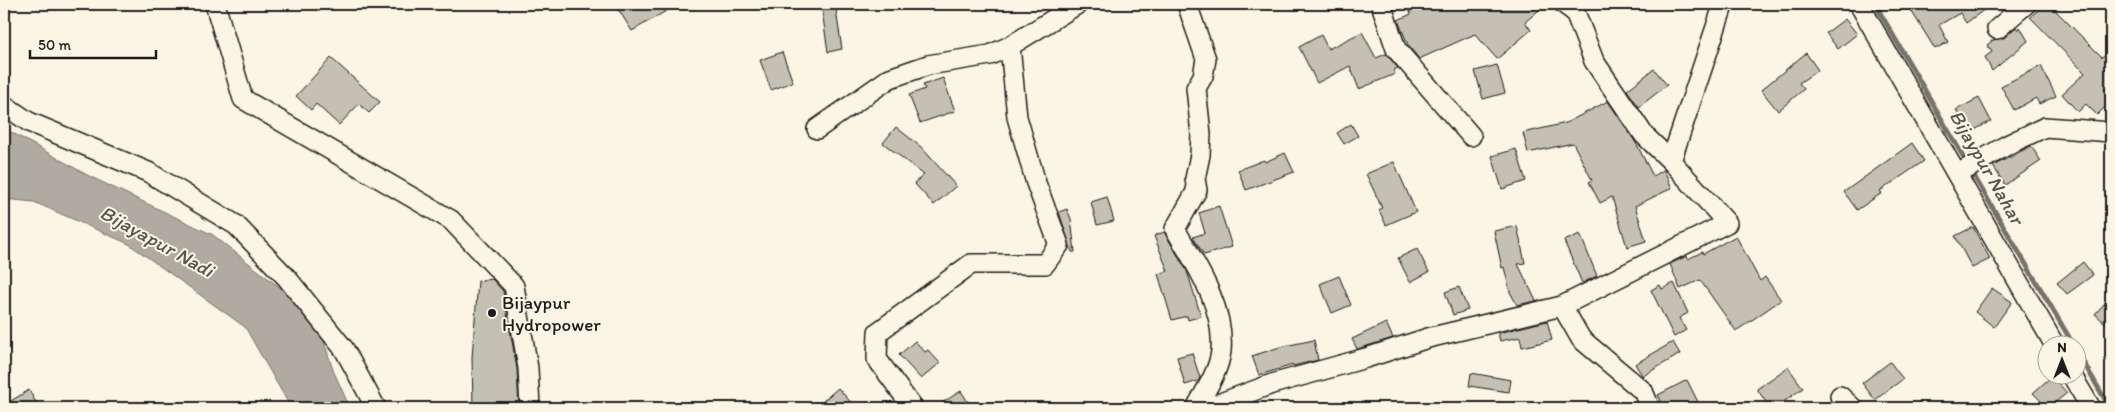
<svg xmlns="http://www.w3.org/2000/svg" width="2115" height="412" font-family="Itim,sans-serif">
<rect width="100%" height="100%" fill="#fcf5e5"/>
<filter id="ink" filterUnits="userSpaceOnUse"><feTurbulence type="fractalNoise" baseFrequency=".02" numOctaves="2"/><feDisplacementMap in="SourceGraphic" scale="10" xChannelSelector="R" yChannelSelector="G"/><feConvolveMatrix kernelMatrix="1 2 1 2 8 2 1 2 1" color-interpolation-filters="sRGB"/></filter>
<g filter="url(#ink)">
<path fill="#b0aba1" stroke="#75726c" d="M 4,128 L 89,176 L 213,235 L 316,316 L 333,370 L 350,408 L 291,408 L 245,327 L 129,244 L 34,202 L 4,199 Z"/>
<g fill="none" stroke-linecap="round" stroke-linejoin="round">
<g stroke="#75726c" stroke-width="5">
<path d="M 1875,4 L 1967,163"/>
<path d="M 1971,171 L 2073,344"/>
<path d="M 2078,353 L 2110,408"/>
</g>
</g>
<g fill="#c4c0b3" stroke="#1c1c1c">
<path d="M 615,4 L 678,4 L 632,31 Z"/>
<path d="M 821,4 L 835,4 L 842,49 L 828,52 Z"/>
<path d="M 1406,4 L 1546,4 L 1525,22 L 1531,30 L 1497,59 L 1475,34 L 1419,59 L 1408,45 L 1398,20 L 1411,14 Z"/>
<path d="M 1907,4 L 1992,4 L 1966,23 L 1960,13 L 1939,25 L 1948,42 L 1935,49 Z"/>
<path d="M 2045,4 L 2049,4 L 2102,57 L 2111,49 L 2111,82 L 2104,88 L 2111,96 L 2111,101 L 2097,115 L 2086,104 L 2078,112 L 2062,94 L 2085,73 L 2030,17 Z"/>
<path d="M 1845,19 L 1857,34 L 1838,49 L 1826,33 Z"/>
<path d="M 2016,27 L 2018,30 L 2020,27 L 2028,41 L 1992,71 L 1985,57 L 1992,52 L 1987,45 L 1993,40 L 2004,38 Z"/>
<path d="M 1362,32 L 1376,58 L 1386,54 L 1398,68 L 1394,70 L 1395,74 L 1359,89 L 1350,66 L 1317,83 L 1299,47 L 1321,35 L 1328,49 Z"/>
<path d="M 782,52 L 793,82 L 771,90 L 760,60 Z"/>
<path d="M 1806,53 L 1818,70 L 1799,83 L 1804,89 L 1778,111 L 1761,90 Z"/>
<path d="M 331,58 L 380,102 L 369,113 L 359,104 L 339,125 L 316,104 L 311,110 L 296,96 Z"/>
<path d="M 1497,65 L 1505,93 L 1483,99 L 1475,71 Z"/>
<path d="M 2041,66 L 2056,96 L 2039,104 L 2036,98 L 2014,110 L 2001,86 Z"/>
<path d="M 1654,69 L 1667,85 L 1639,107 L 1627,90 Z"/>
<path d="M 943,78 L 955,111 L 920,123 L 909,95 L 925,89 L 923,85 Z"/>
<path d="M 1979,98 L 1991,121 L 1969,133 L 1956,110 Z"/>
<path d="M 1608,101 L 1636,143 L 1653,176 L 1664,170 L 1672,188 L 1635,206 L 1646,241 L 1627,247 L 1612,197 L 1600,203 L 1589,182 L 1592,180 L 1573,143 L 1528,153 L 1523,133 L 1566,123 Z"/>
<path d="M 1351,124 L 1358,136 L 1344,144 L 1337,133 Z"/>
<path d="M 896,127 L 921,147 L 956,186 L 934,205 L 914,183 L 924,175 L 883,143 Z"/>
<path d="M 1912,143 L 1924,161 L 1880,191 L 1882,193 L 1857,210 L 1844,192 Z"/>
<path d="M 2031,146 L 2041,161 L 2005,185 L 1993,166 Z"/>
<path d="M 1516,149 L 1526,181 L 1502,189 L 1492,156 Z"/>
<path d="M 1285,153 L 1294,172 L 1246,190 L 1238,170 L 1264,160 L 1265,162 Z"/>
<path d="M 1394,162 L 1416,212 L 1386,225 L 1379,210 L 1382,208 L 1366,174 Z"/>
<path d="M 1107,197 L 1114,221 L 1097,225 L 1091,202 Z"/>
<path d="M 1219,206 L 1232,247 L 1204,255 L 1193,237 L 1205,233 L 1199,213 Z"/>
<path d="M 1067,209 L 1071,219 L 1075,252 L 1072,252 L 1059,212 Z"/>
<path d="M 1517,226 L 1525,263 L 1518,264 L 1536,301 L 1517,305 L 1510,292 L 1504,267 L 1502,268 L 1494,231 Z"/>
<path d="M 1973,227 L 1990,259 L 1972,268 L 1955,236 Z"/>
<path d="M 1164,232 L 1187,271 L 1201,316 L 1188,320 L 1187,316 L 1172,320 L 1158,274 L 1168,271 L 1154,236 Z"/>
<path d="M 1580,234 L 1597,276 L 1582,283 L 1564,241 Z"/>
<path d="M 1736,236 L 1760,281 L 1765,277 L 1781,300 L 1736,331 L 1700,280 L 1680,289 L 1670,264 L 1687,256 L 1688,259 L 1702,252 L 1703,254 Z"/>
<path d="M 1417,249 L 1429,272 L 1410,282 L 1398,258 Z"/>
<path d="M 2083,262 L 2093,275 L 2067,294 L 2057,283 Z"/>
<path d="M 1339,276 L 1351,305 L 1332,313 L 1320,284 Z"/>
<path d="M 492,279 L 503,291 L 517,369 L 519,408 L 473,408 L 472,357 L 478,281 Z"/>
<path d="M 1674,283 L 1688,313 L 1679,318 L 1686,330 L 1674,337 L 1651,290 L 1660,285 L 1662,289 Z"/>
<path d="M 1459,287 L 1468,310 L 1453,315 L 1445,292 Z"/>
<path d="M 1992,288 L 2012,302 L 1994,327 L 1975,312 Z"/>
<path d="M 2104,304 L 2111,310 L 2111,328 L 2095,314 Z"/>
<path d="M 1547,321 L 1552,340 L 1522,347 L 1520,337 L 1500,341 L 1498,333 Z"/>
<path d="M 1386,323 L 1393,338 L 1357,349 L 1352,339 Z"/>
<path d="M 1314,340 L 1318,360 L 1293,366 L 1293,365 L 1259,375 L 1252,356 L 1280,347 Z"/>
<path d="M 915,341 L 925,352 L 928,350 L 940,363 L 921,379 L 899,355 Z"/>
<path d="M 1673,342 L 1680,354 L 1643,376 L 1642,375 L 1635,364 Z"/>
<path d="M 1192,353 L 1200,378 L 1198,381 L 1185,385 L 1177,357 Z"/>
<path d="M 1890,362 L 1903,379 L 1875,400 L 1862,383 Z"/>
<path d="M 1788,367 L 1803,388 L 1775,408 L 1770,408 L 1757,389 Z"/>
<path d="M 1471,373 L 1511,380 L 1509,392 L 1469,386 Z"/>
<path d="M 2052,376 L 2067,393 L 2048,408 L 2033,393 Z"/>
<path d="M 1687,380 L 1698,402 L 1684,408 L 1665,408 L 1658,395 Z"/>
<path d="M 838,388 L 856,408 L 815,408 Z"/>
<path d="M 29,390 L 39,408 L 4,408 L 4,405 Z"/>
<path d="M 961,391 L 968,402 L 958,408 L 934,408 Z"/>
</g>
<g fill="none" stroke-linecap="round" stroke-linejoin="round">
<g stroke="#1c1c1c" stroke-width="22">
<g id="street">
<path d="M 215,4 L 243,99 L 451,220 L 514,286 L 528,368 L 530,408"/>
<path d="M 1187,4 L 1206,59 L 1203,76 L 1196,88 L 1201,134 L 1200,155 L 1195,179 L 1197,190 L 1175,229 C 1196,265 1225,307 1221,351 C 1219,371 1205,391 1196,408"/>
<path d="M 1381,4 L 1396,49 L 1471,136"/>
<path d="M 1564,4 L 1575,12 L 1594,61 L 1644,135 L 1671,161"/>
<path d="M 1859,4 L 2054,344"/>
<path d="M 1997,29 L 2026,4"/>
<path d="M 4,105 L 29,122 L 148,172 L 236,225 L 287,278 L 344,349 L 376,408"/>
<path d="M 817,129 L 890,78 L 928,65 L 990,55 L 1010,46"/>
<path d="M 1958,174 L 2007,145 L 2045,127 L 2111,132"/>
<path d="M 2071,374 L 2091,408"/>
<path d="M 1840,396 L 1853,408"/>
<path d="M 913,408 L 877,359 L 878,332 L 971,264 L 1045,264 L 1059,245 L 1036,183 L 1017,117 L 1010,46 L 1078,4"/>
<path d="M 1207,408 L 1272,384 L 1366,358 L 1428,338 L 1562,306"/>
<path d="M 1650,408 L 1643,391 L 1581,339 L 1562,306 L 1727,223 L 1671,161 L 1723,6 L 1721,4"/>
</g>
</g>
<use href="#street" stroke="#fcf5e5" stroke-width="19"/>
</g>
</g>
<circle fill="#1c1c1c" stroke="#fcf5e5" stroke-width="2" cx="492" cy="313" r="5"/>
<g text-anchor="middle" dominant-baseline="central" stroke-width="4" stroke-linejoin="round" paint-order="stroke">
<g font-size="19" fill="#1c1c1c" stroke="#fcf5e5" text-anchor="start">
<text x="502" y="302">Bijaypur<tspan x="502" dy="22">Hydropower</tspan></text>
</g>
<g font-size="20" font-style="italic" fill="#575551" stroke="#fcf5e5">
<text transform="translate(1987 167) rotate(60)">Bijaypur Nahar</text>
<text transform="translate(157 241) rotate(29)">Bijayapur Nadi</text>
</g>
</g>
<rect width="2115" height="412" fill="none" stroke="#fcf5e5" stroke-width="20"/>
<rect x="10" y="10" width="2095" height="392" fill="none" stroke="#1c1c1c" stroke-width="2" filter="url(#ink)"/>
<g transform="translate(2062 360)"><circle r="24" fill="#fcf5e5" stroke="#a29e95"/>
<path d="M0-4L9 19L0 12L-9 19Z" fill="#1c1c1c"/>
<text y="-8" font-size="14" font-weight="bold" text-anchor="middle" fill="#1c1c1c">N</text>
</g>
<path d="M30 50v8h126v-8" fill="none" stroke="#1c1c1c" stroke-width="2.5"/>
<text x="38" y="50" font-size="15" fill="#1c1c1c" stroke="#fcf5e5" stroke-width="4" paint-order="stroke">50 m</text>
</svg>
